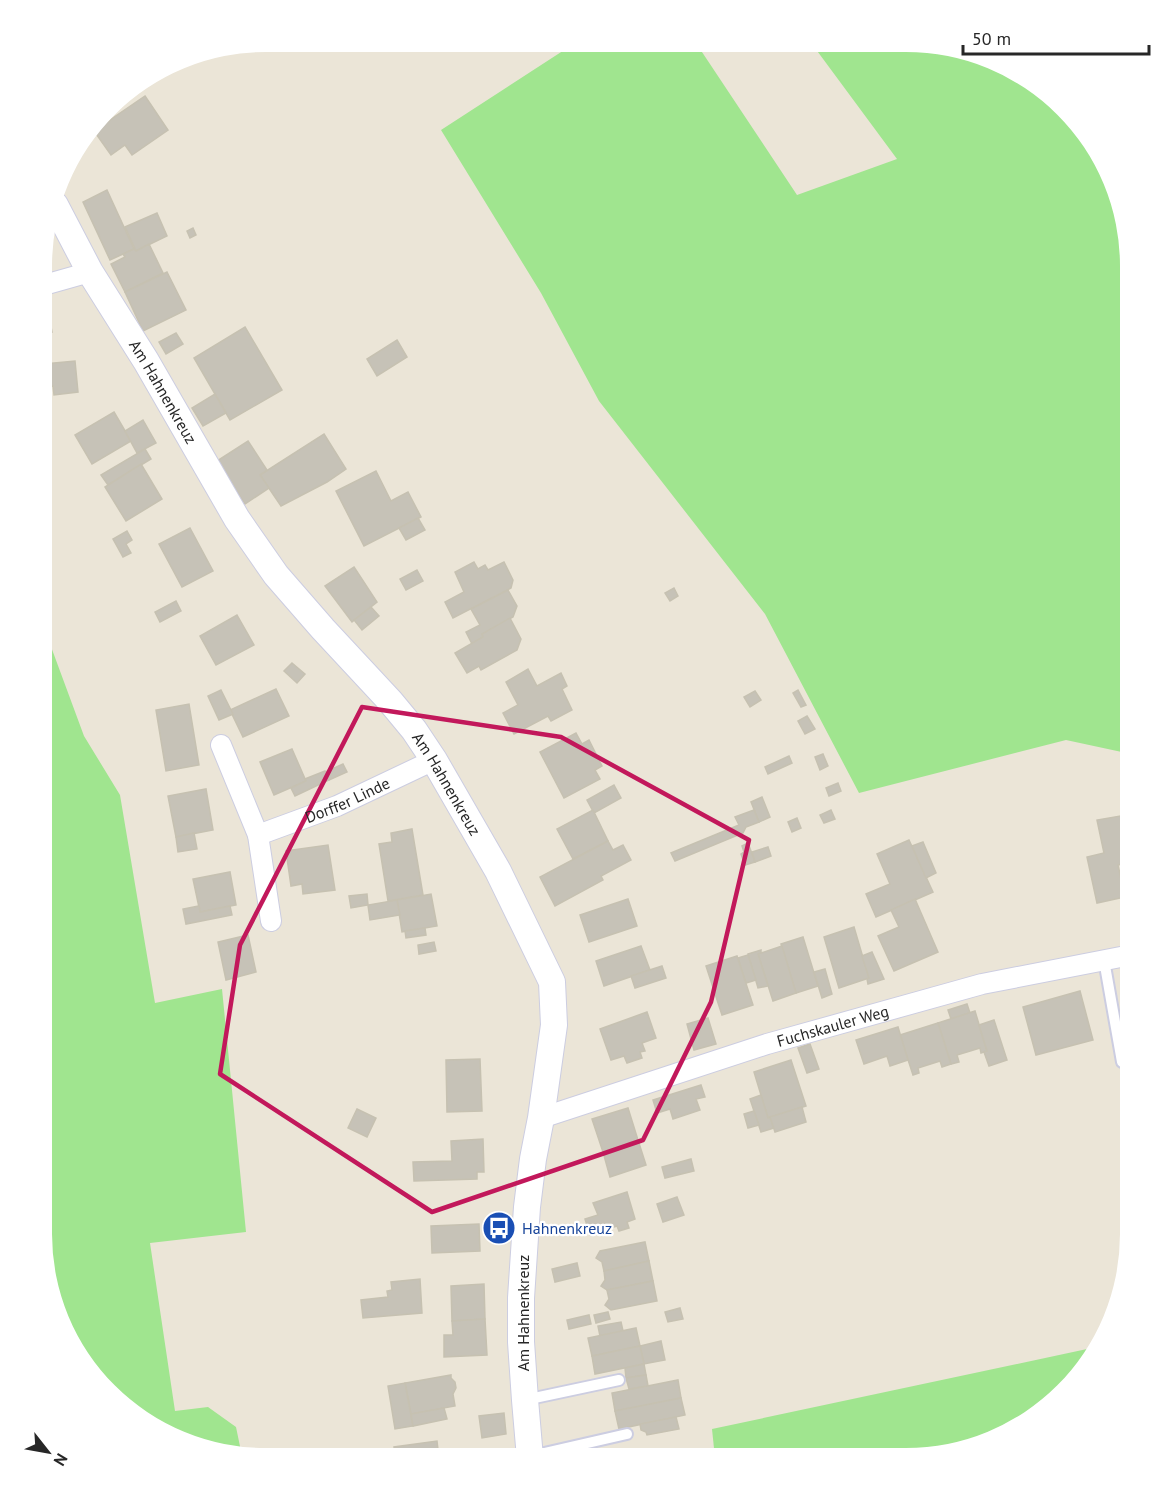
<svg xmlns="http://www.w3.org/2000/svg" width="1173" height="1500" font-family="'PT Sans',sans-serif">
<rect width="100%" height="100%" fill="#ebe5d7"/>
<g fill="#a0e58f">
<path d="M 575,43 L 696,43 L 797,195 L 897,159 L 812,44 L 936,44 L 1032,80 L 1101,154 L 1123,208 L 1131,266 L 1131,754 L 1066,740 L 859,793 L 765,614 L 599,401 L 541,293 L 441,130 Z"/>
<path d="M 43,625 L 84,736 L 120,795 L 155,1003 L 222,989 L 246,1232 L 150,1243 L 175,1411 L 208,1407 L 236,1427 L 242,1456 L 194,1446 L 142,1420 L 72,1346 L 50,1292 L 42,1234 Z"/>
<path d="M 1101,1346 L 1065,1393 L 1019,1428 L 921,1458 L 715,1458 L 712,1429 Z"/>
</g>
<g fill="#c6c2b7" stroke="#c6c1b1" stroke-width="1.5">
<path d="M 145,96 L 168,130 L 132,155 L 125,145 L 111,155 L 94,131 Z"/>
<path d="M 107,190 L 134,249 L 110,260 L 83,202 Z"/>
<path d="M 157,213 L 167,236 L 136,251 L 125,227 Z"/>
<path d="M 193,228 L 196,235 L 190,238 L 187,231 Z"/>
<path d="M 149,244 L 163,273 L 125,292 L 111,264 L 125,257 L 123,254 L 134,249 L 136,251 Z"/>
<path d="M 167,272 L 186,310 L 143,331 L 125,292 Z"/>
<path d="M 44,306 L 47,306 L 52,332 L 44,333 Z"/>
<path d="M 245,327 L 282,390 L 230,420 L 194,358 Z"/>
<path d="M 176,333 L 183,344 L 166,354 L 159,342 Z"/>
<path d="M 44,336 L 48,363 L 44,364 L 46,379 L 44,380 Z"/>
<path d="M 397,340 L 407,357 L 377,376 L 367,359 Z"/>
<path d="M 75,361 L 78,392 L 54,395 L 53,386 L 47,387 L 44,364 Z"/>
<path d="M 215,394 L 226,413 L 203,426 L 192,408 Z"/>
<path d="M 114,412 L 131,441 L 92,464 L 75,435 Z"/>
<path d="M 143,420 L 156,443 L 137,453 L 125,431 Z"/>
<path d="M 324,434 L 346,469 L 327,482 L 281,506 L 260,475 Z"/>
<path d="M 248,441 L 267,470 L 260,475 L 269,488 L 245,504 L 217,461 Z"/>
<path d="M 145,449 L 151,459 L 108,485 L 101,475 Z"/>
<path d="M 141,464 L 162,499 L 126,521 L 105,487 Z"/>
<path d="M 376,471 L 391,501 L 408,492 L 421,517 L 364,546 L 336,491 Z"/>
<path d="M 418,518 L 425,530 L 406,540 L 399,528 Z"/>
<path d="M 190,528 L 213,571 L 182,587 L 159,544 Z"/>
<path d="M 127,531 L 132,540 L 126,544 L 131,553 L 123,557 L 113,539 Z"/>
<path d="M 474,562 L 478,569 L 485,565 L 488,570 L 504,562 L 513,580 L 511,588 L 453,618 L 445,602 L 464,592 L 455,572 Z"/>
<path d="M 354,567 L 377,602 L 352,622 L 325,586 Z"/>
<path d="M 417,570 L 423,581 L 406,590 L 400,579 Z"/>
<path d="M 674,588 L 678,596 L 670,601 L 665,593 Z"/>
<path d="M 508,590 L 517,606 L 513,617 L 482,634 L 483,637 L 472,644 L 466,632 L 480,625 L 471,609 Z"/>
<path d="M 176,601 L 181,611 L 160,622 L 155,612 Z"/>
<path d="M 371,607 L 379,616 L 362,630 L 354,620 Z"/>
<path d="M 237,615 L 254,645 L 216,665 L 200,636 Z"/>
<path d="M 510,618 L 521,639 L 517,650 L 481,670 L 479,666 L 467,673 L 455,653 L 483,637 L 482,634 Z"/>
<path d="M 292,663 L 305,674 L 297,683 L 284,671 Z"/>
<path d="M 528,669 L 537,686 L 561,673 L 567,686 L 562,689 L 572,710 L 551,721 L 548,716 L 514,734 L 503,713 L 518,705 L 506,682 Z"/>
<path d="M 276,689 L 289,716 L 243,737 L 230,710 Z"/>
<path d="M 221,690 L 233,714 L 219,720 L 208,696 Z"/>
<path d="M 798,690 L 806,705 L 801,707 L 793,693 Z"/>
<path d="M 755,691 L 761,700 L 750,707 L 744,697 Z"/>
<path d="M 189,704 L 199,765 L 166,771 L 156,710 Z"/>
<path d="M 807,716 L 815,729 L 805,734 L 798,721 Z"/>
<path d="M 576,733 L 582,744 L 589,740 L 602,766 L 595,770 L 600,779 L 564,798 L 540,752 Z"/>
<path d="M 292,749 L 306,781 L 274,795 L 260,762 Z"/>
<path d="M 823,754 L 828,766 L 820,770 L 815,757 Z"/>
<path d="M 789,756 L 792,763 L 768,774 L 765,767 Z"/>
<path d="M 343,764 L 347,772 L 329,780 L 325,772 Z"/>
<path d="M 325,771 L 329,780 L 295,796 L 291,788 L 306,781 L 305,779 Z"/>
<path d="M 838,783 L 841,791 L 829,796 L 826,788 Z"/>
<path d="M 614,785 L 621,798 L 594,813 L 587,800 Z"/>
<path d="M 206,789 L 213,830 L 176,837 L 168,796 Z"/>
<path d="M 762,797 L 770,817 L 759,822 L 751,802 Z"/>
<path d="M 593,810 L 608,841 L 573,859 L 557,829 Z"/>
<path d="M 754,810 L 759,822 L 746,827 L 743,833 L 675,861 L 671,853 L 739,825 L 735,817 Z"/>
<path d="M 831,810 L 835,819 L 824,823 L 820,815 Z"/>
<path d="M 1126,815 L 1131,839 L 1131,862 L 1118,865 L 1125,897 L 1097,903 L 1087,857 L 1104,853 L 1097,820 Z"/>
<path d="M 797,818 L 801,828 L 792,832 L 788,822 Z"/>
<path d="M 412,829 L 423,895 L 388,901 L 379,844 L 392,842 L 391,833 Z"/>
<path d="M 194,833 L 197,849 L 178,852 L 176,837 Z"/>
<path d="M 909,840 L 933,892 L 876,917 L 866,894 L 890,884 L 877,854 Z"/>
<path d="M 608,841 L 613,850 L 623,845 L 631,860 L 601,876 L 603,880 L 555,906 L 540,877 Z"/>
<path d="M 923,842 L 936,873 L 926,878 L 912,846 Z"/>
<path d="M 748,843 L 755,862 L 745,865 L 741,854 L 744,852 L 742,846 Z"/>
<path d="M 328,845 L 335,890 L 303,894 L 302,884 L 291,886 L 286,851 Z"/>
<path d="M 768,847 L 771,856 L 755,862 L 752,852 Z"/>
<path d="M 230,872 L 236,905 L 200,912 L 193,879 Z"/>
<path d="M 367,894 L 368,905 L 351,908 L 349,896 Z"/>
<path d="M 431,894 L 437,926 L 402,932 L 397,900 Z"/>
<path d="M 628,899 L 637,926 L 589,942 L 580,915 Z"/>
<path d="M 915,899 L 938,952 L 894,971 L 878,936 L 899,927 L 891,910 Z"/>
<path d="M 397,900 L 400,915 L 370,920 L 368,905 Z"/>
<path d="M 199,906 L 200,912 L 230,906 L 232,915 L 186,924 L 183,909 Z"/>
<path d="M 854,927 L 869,978 L 839,988 L 824,937 Z"/>
<path d="M 425,928 L 426,935 L 406,938 L 405,931 Z"/>
<path d="M 248,935 L 256,972 L 226,980 L 218,942 Z"/>
<path d="M 803,937 L 818,986 L 796,993 L 781,944 Z"/>
<path d="M 434,942 L 436,951 L 419,954 L 418,945 Z"/>
<path d="M 641,946 L 650,970 L 604,986 L 596,961 Z"/>
<path d="M 782,946 L 796,993 L 773,1001 L 758,954 Z"/>
<path d="M 761,950 L 761,953 L 758,954 L 768,986 L 758,988 L 748,954 Z"/>
<path d="M 872,952 L 884,979 L 868,984 L 867,979 L 869,978 L 862,956 Z"/>
<path d="M 748,955 L 756,980 L 746,983 L 738,958 Z"/>
<path d="M 737,956 L 753,1005 L 722,1015 L 706,966 Z"/>
<path d="M 662,966 L 666,978 L 635,988 L 631,976 Z"/>
<path d="M 825,969 L 832,994 L 822,998 L 814,972 Z"/>
<path d="M 1080,991 L 1093,1040 L 1036,1055 L 1023,1007 Z"/>
<path d="M 967,1004 L 970,1013 L 951,1019 L 948,1010 Z"/>
<path d="M 975,1011 L 987,1051 L 981,1053 L 980,1048 L 957,1055 L 959,1062 L 951,1064 L 938,1023 Z"/>
<path d="M 647,1012 L 656,1038 L 642,1043 L 645,1051 L 640,1052 L 642,1058 L 627,1063 L 624,1056 L 611,1060 L 600,1029 Z"/>
<path d="M 708,1018 L 716,1044 L 694,1050 L 687,1024 Z"/>
<path d="M 994,1020 L 1007,1060 L 989,1066 L 984,1052 L 987,1051 L 979,1025 Z"/>
<path d="M 938,1023 L 951,1064 L 942,1067 L 940,1061 L 918,1068 L 919,1073 L 913,1075 L 900,1035 Z"/>
<path d="M 898,1027 L 908,1060 L 890,1066 L 887,1056 L 864,1064 L 856,1040 Z"/>
<path d="M 810,1044 L 819,1069 L 807,1073 L 798,1048 Z"/>
<path d="M 480,1059 L 482,1111 L 447,1112 L 446,1060 Z"/>
<path d="M 791,1060 L 806,1106 L 768,1118 L 754,1072 Z"/>
<path d="M 701,1085 L 705,1097 L 696,1099 L 700,1110 L 673,1119 L 670,1109 L 657,1113 L 653,1100 Z"/>
<path d="M 761,1095 L 768,1118 L 770,1117 L 774,1128 L 761,1132 L 750,1099 Z"/>
<path d="M 802,1107 L 806,1122 L 775,1132 L 770,1117 Z"/>
<path d="M 628,1108 L 638,1140 L 603,1152 L 592,1119 Z"/>
<path d="M 357,1109 L 376,1118 L 367,1137 L 348,1128 Z"/>
<path d="M 754,1111 L 759,1125 L 748,1128 L 744,1114 Z"/>
<path d="M 483,1139 L 484,1172 L 477,1172 L 477,1179 L 414,1181 L 413,1162 L 452,1161 L 451,1141 Z"/>
<path d="M 638,1140 L 646,1165 L 610,1177 L 603,1152 Z"/>
<path d="M 691,1159 L 694,1171 L 665,1178 L 662,1167 Z"/>
<path d="M 627,1192 L 635,1219 L 627,1222 L 629,1228 L 619,1231 L 617,1226 L 590,1235 L 585,1219 L 598,1215 L 593,1203 Z"/>
<path d="M 677,1197 L 684,1215 L 663,1222 L 657,1204 Z"/>
<path d="M 479,1224 L 480,1251 L 432,1253 L 431,1226 Z"/>
<path d="M 645,1242 L 649,1261 L 604,1271 L 602,1262 L 596,1258 L 600,1251 Z"/>
<path d="M 649,1261 L 653,1281 L 607,1290 L 601,1286 L 605,1280 L 604,1271 Z"/>
<path d="M 577,1263 L 580,1276 L 555,1282 L 552,1269 Z"/>
<path d="M 420,1279 L 422,1313 L 363,1318 L 361,1300 L 388,1297 L 387,1291 L 392,1290 L 391,1282 Z"/>
<path d="M 653,1281 L 657,1301 L 611,1310 L 605,1305 L 609,1299 L 607,1290 Z"/>
<path d="M 484,1284 L 485,1319 L 452,1321 L 451,1286 Z"/>
<path d="M 680,1308 L 683,1319 L 668,1322 L 665,1312 Z"/>
<path d="M 608,1312 L 610,1319 L 596,1323 L 594,1315 Z"/>
<path d="M 589,1315 L 591,1324 L 569,1329 L 567,1320 Z"/>
<path d="M 485,1319 L 487,1355 L 444,1357 L 444,1335 L 453,1335 L 452,1321 Z"/>
<path d="M 621,1322 L 623,1331 L 600,1336 L 598,1326 Z"/>
<path d="M 636,1328 L 640,1346 L 592,1356 L 588,1338 Z"/>
<path d="M 661,1341 L 665,1360 L 644,1364 L 640,1346 Z"/>
<path d="M 640,1346 L 644,1364 L 595,1374 L 592,1356 Z"/>
<path d="M 644,1364 L 646,1375 L 626,1378 L 625,1368 Z"/>
<path d="M 451,1375 L 451,1378 L 455,1382 L 456,1388 L 453,1394 L 455,1406 L 411,1414 L 405,1383 Z"/>
<path d="M 646,1375 L 648,1386 L 629,1389 L 626,1378 Z"/>
<path d="M 678,1380 L 681,1398 L 615,1411 L 612,1393 Z"/>
<path d="M 405,1383 L 413,1426 L 395,1429 L 388,1386 Z"/>
<path d="M 681,1398 L 685,1415 L 619,1429 L 615,1411 Z"/>
<path d="M 444,1408 L 447,1419 L 413,1426 L 411,1414 Z"/>
<path d="M 504,1413 L 506,1434 L 482,1438 L 479,1416 Z"/>
<path d="M 676,1417 L 679,1429 L 647,1435 L 646,1432 L 641,1430 L 640,1424 Z"/>
<path d="M 437,1441 L 439,1458 L 395,1458 L 394,1447 Z"/>
</g>
<g fill="none" stroke-linecap="round" stroke-linejoin="round">
<g stroke="#cccde1" stroke-width="14">
<g id="service">
<path d="M 1104,960 L 1122,1062"/>
<path d="M 525,1400 L 619,1380"/>
<path d="M 531,1456 L 627,1434"/>
</g>
</g>
<g stroke="#cccde1" stroke-width="22">
<g id="minor">
<path d="M 44,285 L 90,272"/>
<path d="M 221,745 L 258,835 L 271,921"/>
<path id="s1" d="M 258,835 L 337,806 L 434,760"/>
<path id="s2" d="M 541,1118 L 767,1044 L 982,984 L 1131,955"/>
</g>
</g>
<g stroke="#cccde1" stroke-width="28">
<g id="tertiary">
<path id="s3" d="M 55,205 L 90,272 L 146,361 L 237,519 L 276,575 L 323,629 L 390,701 L 414,730 L 434,760 L 498,871 L 552,982 L 554,1025 L 541,1118 L 533,1159 L 527,1207 L 521,1298 L 521,1342 L 525,1400 L 530,1458"/>
</g>
</g>
<use href="#service" stroke="#fff" stroke-width="10"/>
<use href="#minor" stroke="#fff" stroke-width="20"/>
<use href="#tertiary" stroke="#fff" stroke-width="26"/>
</g>
<path fill="none" stroke="#c2185b" stroke-width="4.5" stroke-linejoin="round" d="M 362,707 L 561,737 L 749,840 L 711,1002 L 643,1140 L 432,1212 L 220,1074 L 240,945 Z"/>
<defs>
<g id="bus-disc" transform="scale(1.725)"><circle r="9.5" fill="#1a4fb4" stroke="#fff"/><path d="M-5-6H5V4H4V6H2V4H-2V6H-4V4H-5ZM-3.5-4V0h7V-4ZM-3.5 1.2v1.5H-2V1.2ZM2 1.2v1.5H3.5V1.2Z" fill="#fff"/></g>
</defs>
<g fill-rule="evenodd">
<use href="#bus-disc" x="499" y="1228"/>
</g>
<g text-anchor="middle" dominant-baseline="central" stroke-width="4.5" stroke-linejoin="round" paint-order="stroke">
<g font-size="16" fill="#272727" stroke="#fff">
<text stroke="none"><textPath href="#s3" startOffset="216">Am Hahnenkreuz</textPath></text>
<text stroke="none"><textPath href="#s3" startOffset="702">Am Hahnenkreuz</textPath></text>
<text stroke="none"><textPath href="#s1" startOffset="96">Dorffer Linde</textPath></text>
<text stroke="none"><textPath href="#s2" startOffset="306">Fuchskauler Weg</textPath></text>
<text transform="translate(523 1313) rotate(-90)">Am Hahnenkreuz</text>
</g>
<g font-size="16" fill="#164399" stroke="#fff" text-anchor="start">
<text x="522" y="1228">Hahnenkreuz</text>
</g>
</g>
<path d="M0 0H1173V1500H0ZM266 52H906A214 214 0 0 1 1120 266V1234A214 214 0 0 1 906 1448H266A214 214 0 0 1 52 1234V266A214 214 0 0 1 266 52Z" fill="#fff" fill-rule="evenodd"/>
<g transform="translate(48 1452) rotate(121)" stroke="#ffffff" stroke-width="4.5" paint-order="stroke">
<path d="M0-4.5L10 22L0 15L-10 22Z" fill="#272727"/>
<text y="-9" font-size="16" font-weight="bold" text-anchor="middle" fill="#272727">N</text>
</g>
<path d="M963 45v9h186v-9" fill="none" stroke="#272727" stroke-width="3"/>
<text x="972" y="45" font-size="18" fill="#272727" stroke="#ffffff" stroke-width="4.5" paint-order="stroke">50 m</text>
</svg>
